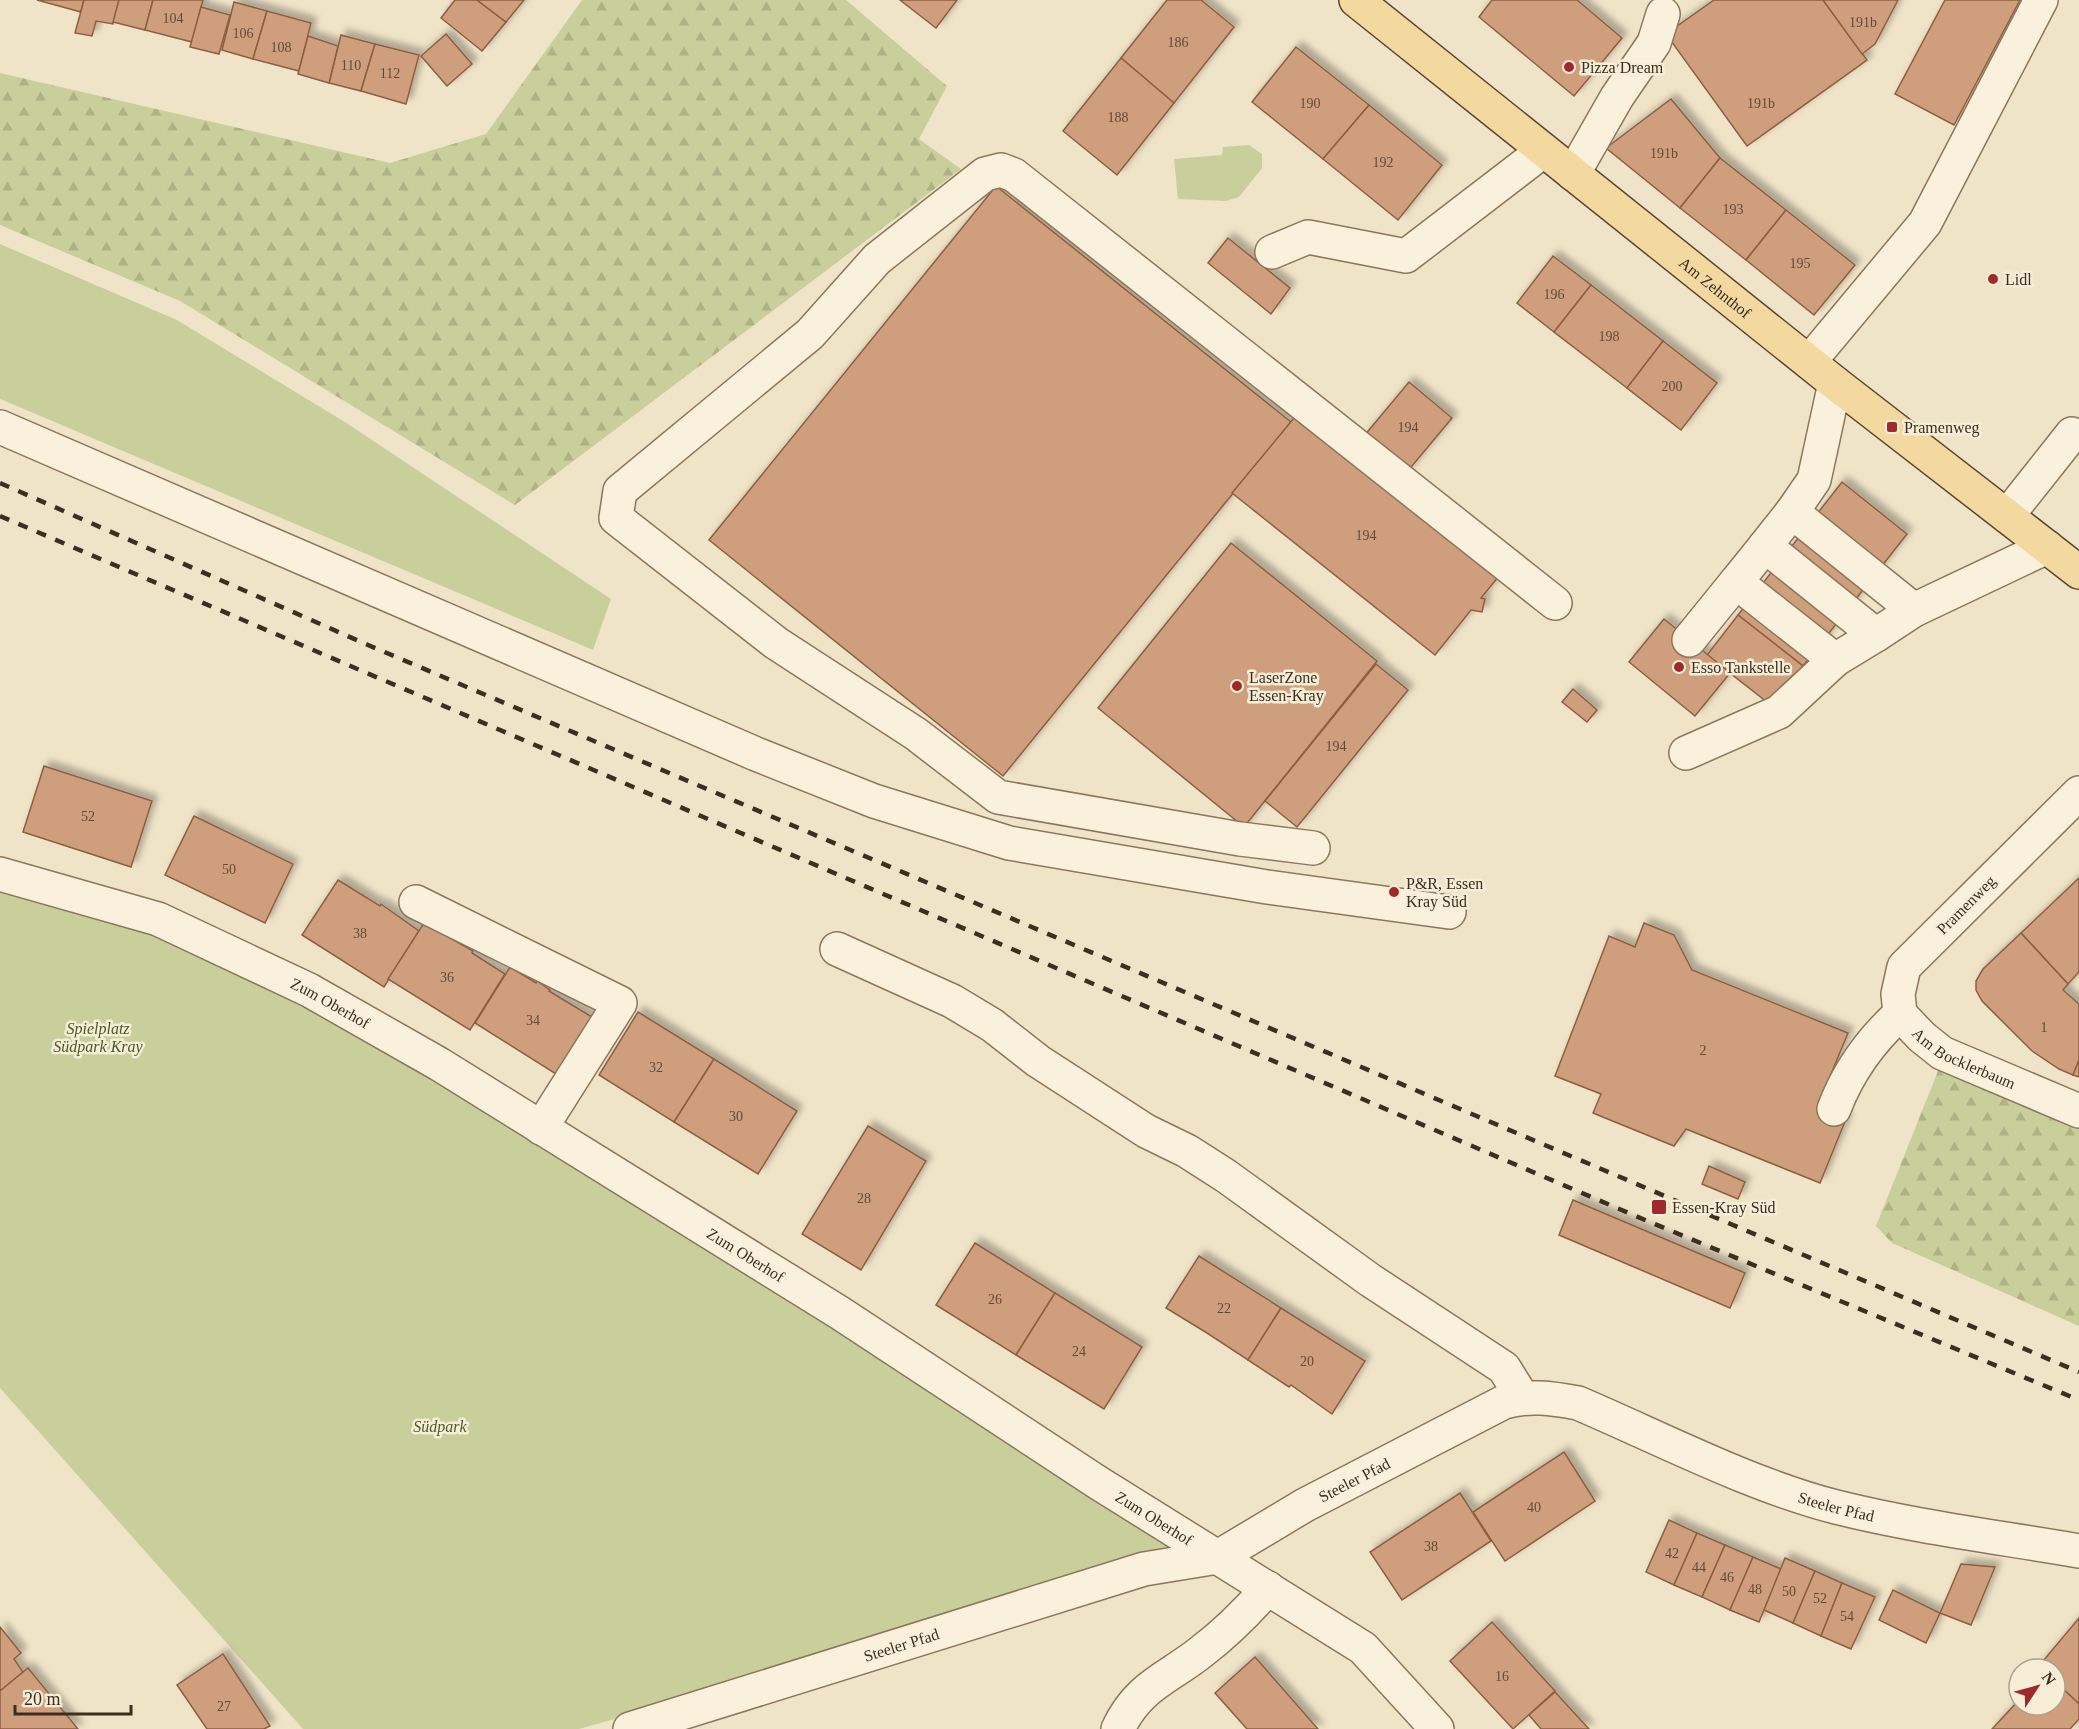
<svg xmlns="http://www.w3.org/2000/svg" width="2079" height="1729" font-family="'Times New Roman',serif">
<defs>
<pattern id="forest-firs" width="22" height="20" patternUnits="userSpaceOnUse" patternTransform="scale(1.5)"><rect width="22" height="20" fill="#c9cf9b"/><path d="M5 1l3.5 6h-7zM16 11l3.5 6h-7z" fill="#aeb285"/></pattern>
<filter id="shadow"><feDropShadow dx="5.5" dy="-5.5" stdDeviation="3" flood-color="#0004"/></filter>
</defs>
<rect width="100%" height="100%" fill="#f0e4c8"/>
<g fill="#c9cf9b">
<path d="M 1249,145 L 1262,154 L 1262,168 L 1239,197 L 1226,201 L 1178,199 L 1174,159 L 1222,155 L 1223,147 Z"/>
<path d="M 0,244 L 177,320 L 348,424 L 611,599 L 593,650 L 0,399 Z"/>
<path d="M 0,877 L 242,962 L 1200,1551 L 961,1622 L 579,1729 L 303,1729 L 0,1388 Z"/>
</g>
<g fill="url(#forest-firs)">
<path d="M 582,0 L 846,0 L 947,86 L 919,139 L 961,169 L 515,505 L 180,301 L 0,225 L 0,73 L 390,163 L 486,134 Z"/>
<path d="M 1944,1056 L 2079,1113 L 2079,1326 L 1892,1243 L 1876,1226 Z"/>
</g>
<g fill="#cf9f7d" stroke="#8d5f41" stroke-width="1.5" filter="url(#shadow)">
<path d="M 37,0 L 84,0 L 81,12 Z"/>
<path d="M 84,0 L 119,0 L 113,24 L 96,21 L 92,36 L 75,33 Z"/>
<path d="M 119,0 L 153,0 L 145,30 L 113,22 Z"/>
<path d="M 153,0 L 203,0 L 192,42 L 145,30 Z"/>
<path d="M 455,0 L 477,0 L 506,22 L 482,51 L 441,18 Z"/>
<path d="M 477,0 L 524,0 L 506,22 Z"/>
<path d="M 900,0 L 957,0 L 936,28 Z"/>
<path d="M 1167,0 L 1201,0 L 1234,27 L 1174,103 L 1121,58 Z"/>
<path d="M 1492,0 L 1577,0 L 1622,38 L 1574,96 L 1479,17 Z"/>
<path d="M 1714,0 L 1823,0 L 1867,60 L 1747,146 L 1666,34 Z"/>
<path d="M 1823,0 L 1898,0 L 1875,44 L 1862,54 Z"/>
<path d="M 1945,0 L 2020,0 L 1954,125 L 1895,94 Z"/>
<path d="M 234,2 L 267,11 L 253,59 L 222,50 Z"/>
<path d="M 201,7 L 230,15 L 219,54 L 190,47 Z"/>
<path d="M 267,11 L 311,23 L 299,71 L 253,59 Z"/>
<path d="M 446,34 L 472,64 L 447,86 L 421,56 Z"/>
<path d="M 341,35 L 375,44 L 361,91 L 329,83 Z"/>
<path d="M 308,36 L 338,46 L 329,83 L 298,74 Z"/>
<path d="M 375,44 L 419,55 L 406,104 L 361,91 Z"/>
<path d="M 1296,47 L 1369,105 L 1323,159 L 1252,102 Z"/>
<path d="M 1121,58 L 1174,103 L 1117,175 L 1063,131 Z"/>
<path d="M 1671,99 L 1720,158 L 1680,208 L 1606,148 Z"/>
<path d="M 1369,105 L 1442,165 L 1398,220 L 1323,159 Z"/>
<path d="M 1720,158 L 1786,210 L 1746,260 L 1680,208 Z"/>
<path d="M 996,186 L 1291,422 L 1003,776 L 709,540 Z"/>
<path d="M 1786,210 L 1855,265 L 1814,315 L 1746,260 Z"/>
<path d="M 1228,238 L 1290,288 L 1271,314 L 1208,263 Z"/>
<path d="M 1553,256 L 1591,285 L 1554,332 L 1517,303 Z"/>
<path d="M 1591,285 L 1663,341 L 1627,388 L 1554,332 Z"/>
<path d="M 1663,341 L 1717,383 L 1681,430 L 1627,388 Z"/>
<path d="M 1409,382 L 1452,418 L 1407,472 L 1364,436 Z"/>
<path d="M 1299,412 L 1499,576 L 1481,598 L 1485,599 L 1482,612 L 1471,610 L 1435,655 L 1232,493 Z"/>
<path d="M 1842,482 L 1907,534 L 1803,666 L 1738,615 Z"/>
<path d="M 1231,543 L 1377,661 L 1244,827 L 1098,708 Z"/>
<path d="M 1738,615 L 1803,666 L 1772,706 L 1707,655 Z"/>
<path d="M 1664,619 L 1730,673 L 1695,716 L 1629,662 Z"/>
<path d="M 1376,664 L 1408,690 L 1297,827 L 1265,801 Z"/>
<path d="M 1573,689 L 1597,710 L 1587,722 L 1562,702 Z"/>
<path d="M 44,766 L 152,801 L 131,867 L 23,832 Z"/>
<path d="M 194,816 L 293,864 L 265,923 L 165,875 Z"/>
<path d="M 2079,878 L 2079,972 L 2068,984 L 2021,933 Z"/>
<path d="M 338,880 L 380,906 L 381,904 L 419,931 L 384,987 L 302,935 Z"/>
<path d="M 424,923 L 473,951 L 472,953 L 505,974 L 470,1030 L 388,979 Z"/>
<path d="M 1644,923 L 1674,935 L 1692,970 L 1848,1033 L 1817,1108 L 1846,1119 L 1820,1183 L 1686,1129 L 1674,1146 L 1593,1113 L 1601,1094 L 1555,1076 L 1609,936 L 1635,947 Z"/>
<path d="M 2021,933 L 2068,984 L 2063,990 L 2079,1004 L 2079,1060 L 2073,1075 L 2059,1069 L 2032,1051 L 1982,1001 L 1976,990 L 1976,981 L 1983,969 Z"/>
<path d="M 510,967 L 536,983 L 537,981 L 550,990 L 549,991 L 592,1017 L 556,1074 L 475,1023 Z"/>
<path d="M 638,1012 L 714,1059 L 674,1122 L 599,1075 Z"/>
<path d="M 714,1059 L 797,1111 L 758,1174 L 674,1122 Z"/>
<path d="M 2079,1060 L 2079,1077 L 2073,1075 Z"/>
<path d="M 868,1126 L 926,1161 L 861,1270 L 802,1234 Z"/>
<path d="M 1709,1166 L 1745,1182 L 1738,1199 L 1702,1184 Z"/>
<path d="M 1573,1200 L 1745,1273 L 1730,1308 L 1559,1235 Z"/>
<path d="M 975,1243 L 1055,1293 L 1016,1355 L 936,1305 Z"/>
<path d="M 1199,1256 L 1281,1308 L 1248,1360 L 1207,1333 L 1166,1308 Z"/>
<path d="M 1055,1293 L 1142,1347 L 1104,1409 L 1016,1355 Z"/>
<path d="M 1281,1308 L 1365,1361 L 1332,1414 L 1291,1385 L 1289,1387 L 1248,1360 Z"/>
<path d="M 1564,1452 L 1595,1501 L 1505,1561 L 1473,1512 Z"/>
<path d="M 1460,1493 L 1491,1541 L 1402,1600 L 1370,1552 Z"/>
<path d="M 1669,1520 L 1697,1533 L 1674,1585 L 1646,1572 Z"/>
<path d="M 1697,1533 L 1725,1545 L 1702,1597 L 1674,1585 Z"/>
<path d="M 1725,1545 L 1753,1557 L 1730,1610 L 1702,1597 Z"/>
<path d="M 1753,1557 L 1781,1569 L 1759,1622 L 1730,1610 Z"/>
<path d="M 1785,1558 L 1815,1571 L 1793,1623 L 1764,1610 Z"/>
<path d="M 1961,1564 L 1995,1567 L 1971,1625 L 1940,1613 Z"/>
<path d="M 1815,1571 L 1842,1583 L 1821,1636 L 1793,1623 Z"/>
<path d="M 1842,1583 L 1875,1597 L 1851,1649 L 1821,1636 Z"/>
<path d="M 1893,1590 L 1940,1613 L 1926,1643 L 1879,1620 Z"/>
<path d="M 2079,1618 L 2079,1704 L 2055,1681 L 2055,1669 L 2041,1669 L 2038,1667 Z"/>
<path d="M 1492,1622 L 1555,1691 L 1513,1729 L 1450,1661 Z"/>
<path d="M 0,1627 L 21,1653 L 14,1659 L 23,1672 L 0,1691 Z"/>
<path d="M 223,1654 L 270,1726 L 264,1729 L 207,1729 L 177,1685 Z"/>
<path d="M 1255,1657 L 1318,1729 L 1247,1729 L 1215,1693 Z"/>
<path d="M 28,1668 L 78,1729 L 0,1729 L 0,1691 Z"/>
<path d="M 2055,1681 L 2079,1704 L 2079,1719 L 2070,1729 L 1992,1729 L 2019,1700 L 2019,1705 L 2055,1705 Z"/>
<path d="M 1555,1692 L 1589,1729 L 1541,1729 L 1529,1715 Z"/>
</g>
<g fill="none" stroke-linecap="round" stroke-linejoin="round">
<g stroke="#8d765c" stroke-width="36">
<g id="minor">
<path d="M 1573,174 L 1617,97 L 1654,43 L 1663,14"/>
<path d="M 1272,252 L 1308,237 L 1406,256 L 1543,151"/>
<path d="M 1809,362 L 1925,223 L 2041,0"/>
<path d="M 1835,383 L 1814,480 L 1792,512 L 1914,610"/>
<path d="M 0,427 L 756,754 L 874,801 L 1009,843 L 1267,887 L 1449,912"/>
<path d="M 1792,512 L 1765,546 L 1876,635 L 1914,610 L 2047,547"/>
<path d="M 2007,516 L 2072,434"/>
<path d="M 1765,546 L 1736,582 L 1835,660 L 1876,635"/>
<path d="M 1689,640 L 1736,582"/>
<path d="M 1686,753 L 1779,712 L 1835,660"/>
<path id="s1" d="M 2079,793 L 1904,967 L 1898,994 L 1900,1014 L 1922,1037 L 1942,1053 L 2079,1111"/>
<path d="M 1313,848 L 1240,839 L 998,797 L 916,734 L 776,643 L 616,518 L 620,491 L 810,334 L 877,259 L 985,174 L 1001,170 L 1014,175 L 1555,603"/>
<path id="s2" d="M 0,874 L 158,919 L 309,990 L 439,1064 L 840,1313 L 1097,1482 L 1363,1648 L 1437,1729"/>
<path d="M 416,902 L 620,1003 L 541,1128"/>
<path d="M 837,949 L 952,1001 L 992,1025 L 1038,1061 L 1146,1131 L 1187,1151 L 1226,1176 L 1370,1280 L 1504,1368 L 1522,1397"/>
<path d="M 1834,1109 C 1848,1072 1871,1040 1900,1014"/>
<path id="s3" d="M 630,1729 L 1144,1569 L 1218,1557 L 1305,1505 L 1504,1402 C 1530,1395 1551,1398 1578,1403 C 1660,1438 1750,1485 1836,1507 C 1916,1527 1998,1537 2079,1551"/>
<path d="M 1118,1729 C 1138,1686 1167,1679 1201,1652 C 1226,1633 1247,1612 1268,1588"/>
</g>
</g>
<g stroke="#5b4430" stroke-width="36">
<g id="major">
<path id="s4" d="M 1356,0 L 1835,383 L 2079,572"/>
</g>
</g>
<use href="#minor" stroke="#faf1dc" stroke-width="33"/>
<use href="#major" stroke="#f3d9a0" stroke-width="33"/>
<g stroke="#3d2e20" stroke-width="4.5" stroke-dasharray="10 10" stroke-linecap="butt">
<path d="M 0,483 L 368,645 L 2079,1372"/>
<path d="M 0,516 L 1645,1220 L 2079,1400"/>
</g>
</g>
<g fill="#9e2a2b" stroke="#f7eed8" stroke-width="2">
<circle cx="1569" cy="67" r="6"/>
<circle cx="1993" cy="279" r="6"/>
<rect x="1886" y="421" width="12" height="12" rx="3"/>
<circle cx="1679" cy="667" r="6"/>
<circle cx="1237" cy="686" r="6"/>
<circle cx="1394" cy="892" r="6"/>
<rect x="1651" y="1199" width="16" height="16" rx="3"/>
</g>
<g text-anchor="middle" dominant-baseline="central" stroke-width="5" stroke-linejoin="round" paint-order="stroke">
<g font-size="14" fill="#624a37">
<text x="173" y="18">104</text>
<text x="1863" y="22">191b</text>
<text x="243" y="33">106</text>
<text x="1178" y="42">186</text>
<text x="281" y="47">108</text>
<text x="351" y="65">110</text>
<text x="390" y="73">112</text>
<text x="1310" y="103">190</text>
<text x="1761" y="103">191b</text>
<text x="1118" y="117">188</text>
<text x="1664" y="153">191b</text>
<text x="1383" y="162">192</text>
<text x="1733" y="209">193</text>
<text x="1800" y="263">195</text>
<text x="1554" y="294">196</text>
<text x="1609" y="336">198</text>
<text x="1672" y="386">200</text>
<text x="1408" y="427">194</text>
<text x="1366" y="535">194</text>
<text x="1336" y="746">194</text>
<text x="88" y="816">52</text>
<text x="229" y="869">50</text>
<text x="360" y="933">38</text>
<text x="447" y="977">36</text>
<text x="533" y="1020">34</text>
<text x="2044" y="1027">1</text>
<text x="1703" y="1050">2</text>
<text x="656" y="1067">32</text>
<text x="736" y="1116">30</text>
<text x="864" y="1198">28</text>
<text x="995" y="1299">26</text>
<text x="1224" y="1308">22</text>
<text x="1079" y="1351">24</text>
<text x="1307" y="1361">20</text>
<text x="1534" y="1507">40</text>
<text x="1431" y="1546">38</text>
<text x="1672" y="1553">42</text>
<text x="1699" y="1567">44</text>
<text x="1727" y="1577">46</text>
<text x="1755" y="1589">48</text>
<text x="1789" y="1591">50</text>
<text x="1820" y="1598">52</text>
<text x="1847" y="1616">54</text>
<text x="1502" y="1676">16</text>
<text x="224" y="1706">27</text>
</g>
<g font-size="16" fill="#3d2e20" stroke="#f7eed8" text-anchor="start">
<text x="1581" y="67">Pizza Dream</text>
<text x="2005" y="279">Lidl</text>
<text x="1904" y="427">Pramenweg</text>
<text x="1691" y="667">Esso Tankstelle</text>
<text x="1249" y="677">LaserZone<tspan x="1249" dy="18">Essen-Kray</tspan></text>
<text x="1406" y="883">P&amp;R, Essen<tspan x="1406" dy="18">Kray Süd</tspan></text>
<text x="1672" y="1207">Essen-Kray Süd</text>
</g>
<g font-size="16" fill="#3d2e20" stroke="#f7eed8">
<text stroke="none"><textPath href="#s4" startOffset="460">Am Zehnthof</textPath></text>
<text transform="translate(1966 905) rotate(-45)">Pramenweg</text>
<text stroke="none"><textPath href="#s2" startOffset="356">Zum Oberhof</textPath></text>
<text stroke="none"><textPath href="#s1" startOffset="374">Am Bocklerbaum</textPath></text>
<text stroke="none"><textPath href="#s2" startOffset="842">Zum Oberhof</textPath></text>
<text stroke="none"><textPath href="#s3" startOffset="770">Steeler Pfad</textPath></text>
<text stroke="none"><textPath href="#s3" startOffset="1292">Steeler Pfad</textPath></text>
<text stroke="none"><textPath href="#s2" startOffset="1328">Zum Oberhof</textPath></text>
<text stroke="none"><textPath href="#s3" startOffset="284">Steeler Pfad</textPath></text>
</g>
<g font-size="16" font-style="italic" fill="#4d5a26" stroke="#f7eed8">
<text x="98" y="1028">Spielplatz<tspan x="98" dy="18">Südpark Kray</tspan></text>
<text x="440" y="1426">Südpark</text>
</g>
</g>
<g transform="translate(2037 1687) rotate(54)"><circle r="28" fill="#f7eed8" stroke="#ada18e" stroke-width="1.5"/>
<path d="M0-4.5L10 22L0 15L-10 22Z" fill="#9e2a2b"/>
<text y="-9" font-size="16" font-weight="bold" text-anchor="middle" fill="#3d2e20">N</text>
</g>
<path d="M15 1705v9h116v-9" fill="none" stroke="#3d2e20" stroke-width="3"/>
<text x="24" y="1705" font-size="18" fill="#3d2e20" stroke="#f7eed8" stroke-width="4.5" paint-order="stroke">20 m</text>
</svg>
